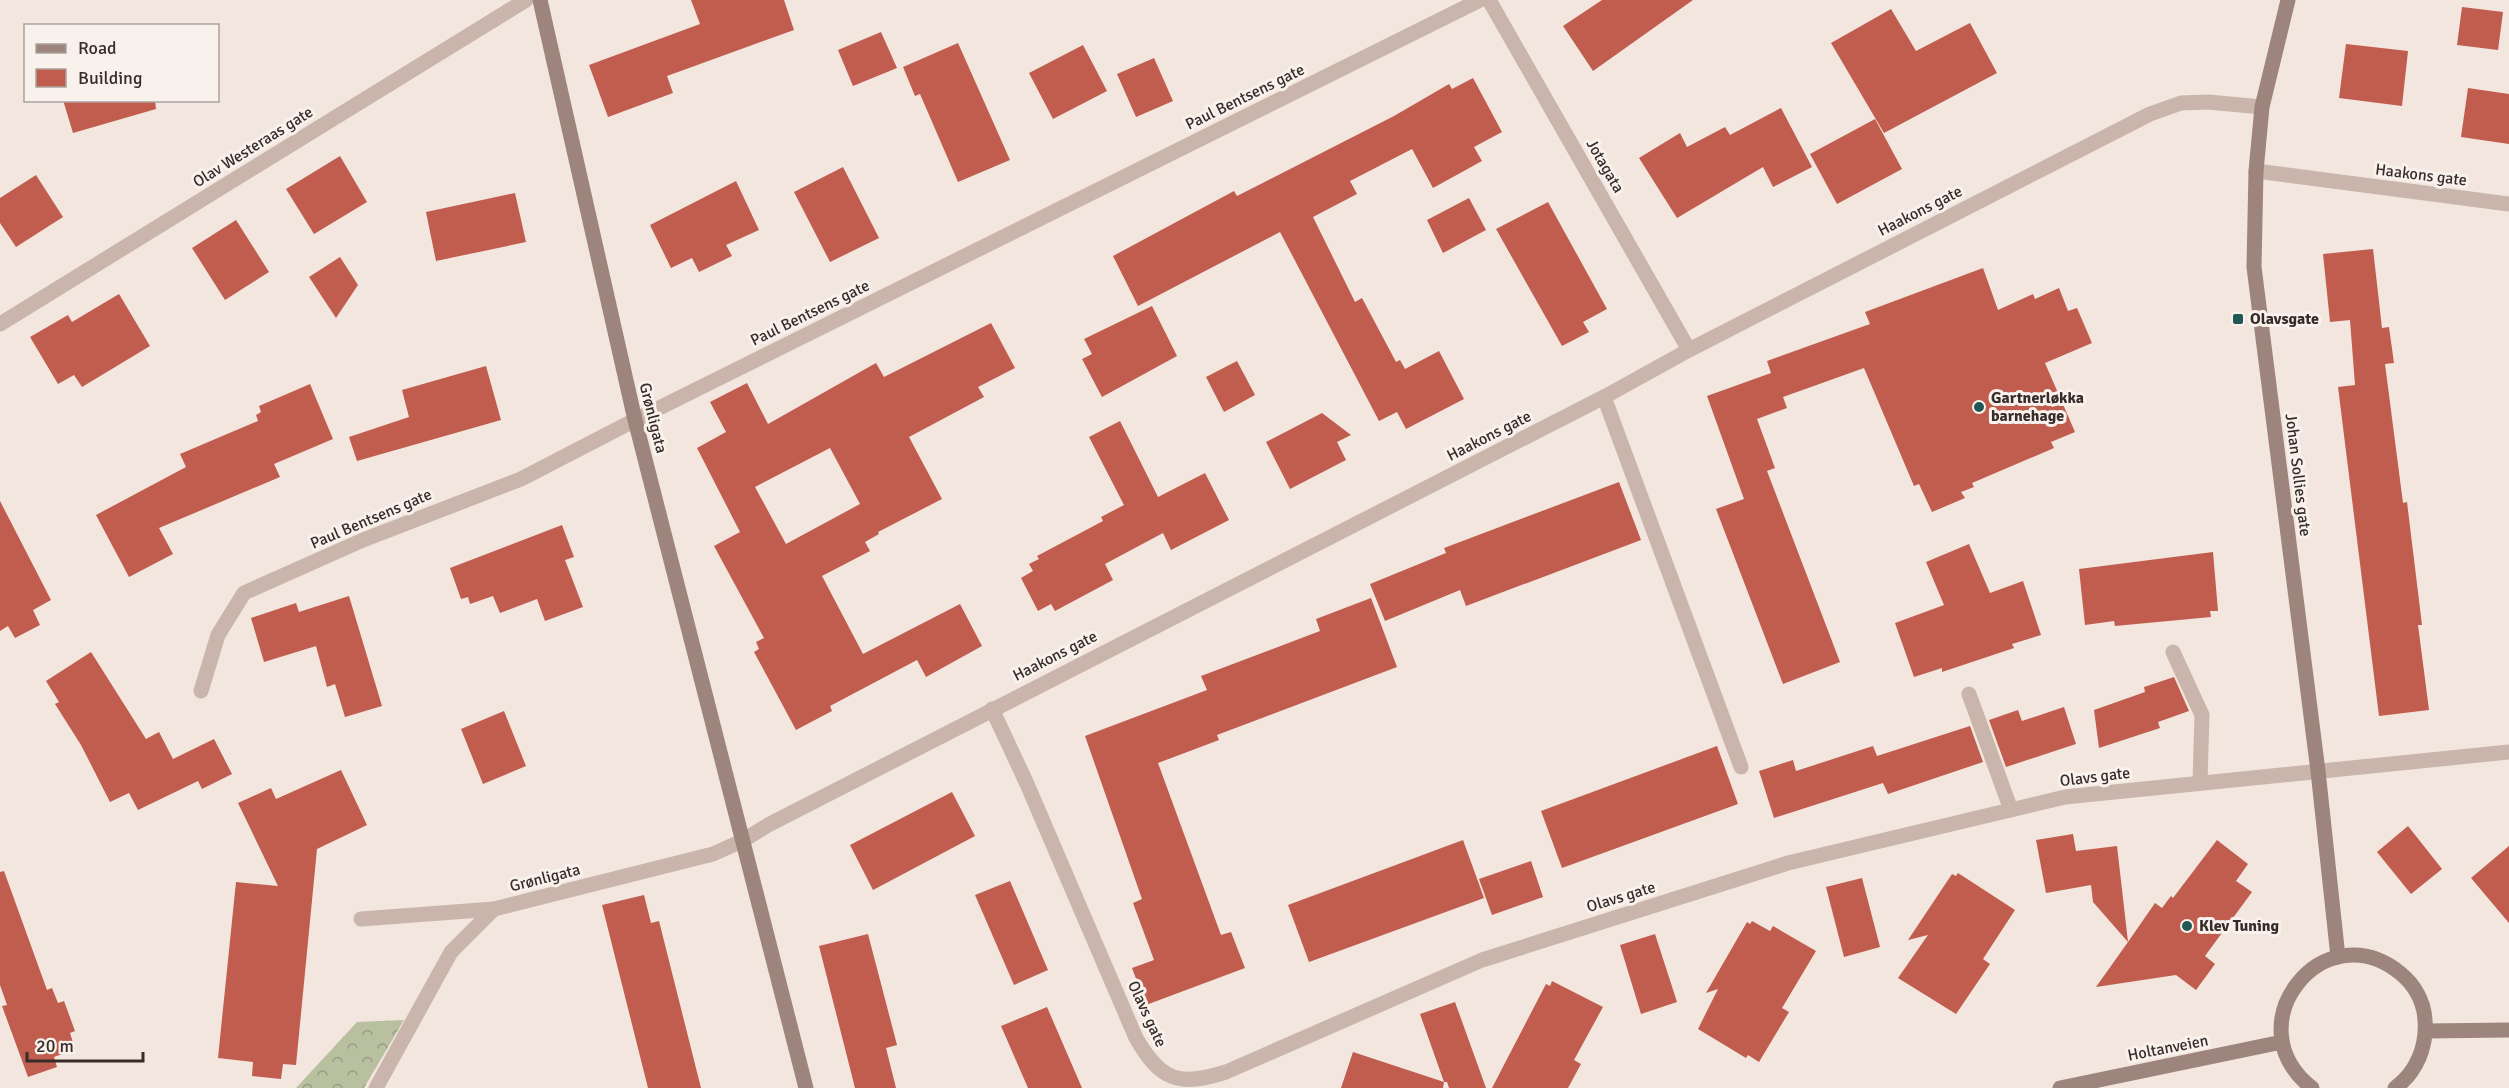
<svg xmlns="http://www.w3.org/2000/svg" width="2509" height="1088" font-family="Signika,sans-serif">
<defs>
<pattern id="forest-crowns" width="20" height="18" patternUnits="userSpaceOnUse" patternTransform="scale(1.5)"><rect width="20" height="18" fill="#b9c09f"/><path d="M2 6a3 3 0 1 1 6 0M12 15a3 3 0 1 1 6 0" fill="none" stroke="#979c82"/></pattern>
</defs>
<rect width="100%" height="100%" fill="#f2e6df"/>
<path fill="url(#forest-crowns)" d="M 404,1020 L 364,1088 L 296,1088 L 357,1022 Z"/>
<g fill="#c05d4e" fill-rule="evenodd">
<path d="M 691,0 L 784,0 L 794,30 L 667,76 L 673,93 L 608,117 L 589,65 L 700,24 Z"/>
<path d="M 1602,0 L 1693,0 L 1593,71 L 1563,26 Z"/>
<path d="M 2462,7 L 2503,12 L 2498,50 L 2457,45 Z"/>
<path d="M 1891,9 L 1916,51 L 1970,23 L 1997,73 L 1884,133 L 1831,43 Z"/>
<path d="M 881,32 L 897,68 L 853,86 L 838,50 Z"/>
<path d="M 958,43 L 1010,160 L 958,182 L 920,94 L 915,96 L 903,67 Z"/>
<path d="M 2346,44 L 2408,51 L 2402,106 L 2339,98 Z"/>
<path d="M 1083,45 L 1107,91 L 1053,119 L 1029,73 Z"/>
<path d="M 1154,58 L 1173,101 L 1136,117 L 1117,74 Z"/>
<path d="M 1473,78 L 1502,132 L 1474,147 L 1482,161 L 1433,188 L 1412,149 L 1350,181 L 1357,194 L 1313,217 L 1355,302 L 1362,298 L 1396,362 L 1400,360 L 1405,369 L 1439,351 L 1464,399 L 1406,429 L 1397,412 L 1379,421 L 1280,232 L 1138,306 L 1113,256 L 1234,191 L 1237,196 L 1394,116 L 1449,84 L 1452,89 Z"/>
<path d="M 2468,88 L 2509,94 L 2509,144 L 2461,137 Z"/>
<path d="M 63,100 L 155,100 L 156,109 L 73,133 Z"/>
<path d="M 1781,108 L 1812,167 L 1773,187 L 1763,167 L 1677,218 L 1639,158 L 1680,133 L 1687,147 L 1725,127 L 1730,135 Z"/>
<path d="M 1875,119 L 1902,169 L 1837,204 L 1810,154 Z"/>
<path d="M 340,156 L 367,202 L 314,234 L 286,189 Z"/>
<path d="M 843,167 L 879,238 L 830,262 L 794,192 Z"/>
<path d="M 36,175 L 63,217 L 16,247 L 0,223 L 0,198 Z"/>
<path d="M 736,181 L 759,230 L 726,245 L 732,256 L 699,272 L 692,258 L 671,268 L 650,225 Z"/>
<path d="M 515,193 L 526,242 L 436,261 L 426,212 Z"/>
<path d="M 1469,198 L 1486,230 L 1443,253 L 1427,220 Z"/>
<path d="M 1548,202 L 1607,309 L 1583,322 L 1589,332 L 1562,346 L 1496,229 Z"/>
<path d="M 236,220 L 269,272 L 225,300 L 192,248 Z"/>
<path d="M 2373,249 L 2382,328 L 2389,327 L 2394,363 L 2385,364 L 2403,503 L 2407,502 L 2422,625 L 2418,625 L 2429,710 L 2379,716 L 2338,387 L 2355,385 L 2350,320 L 2330,322 L 2323,254 Z"/>
<path d="M 340,257 L 358,285 L 336,318 L 309,277 Z"/>
<path d="M 1983,268 L 1998,310 L 2033,294 L 2035,299 L 2059,288 L 2068,311 L 2077,308 L 2092,343 L 2045,363 L 2075,432 L 2051,442 L 2054,448 L 1972,483 L 1974,487 L 1961,492 L 1965,498 L 1932,512 L 1919,484 L 1914,486 L 1864,368 L 1783,397 L 1787,408 L 1757,419 L 1775,468 L 1767,471 L 1840,662 L 1783,684 L 1716,509 L 1744,499 L 1707,396 L 1771,373 L 1767,361 L 1870,324 L 1865,312 Z"/>
<path d="M 119,294 L 150,346 L 82,387 L 74,375 L 58,384 L 30,337 L 68,315 L 72,322 Z"/>
<path d="M 1152,306 L 1177,356 L 1102,397 L 1082,359 L 1092,354 L 1084,339 Z"/>
<path d="M 991,323 L 1015,368 L 978,387 L 984,397 L 909,437 L 942,499 L 878,532 L 879,534 L 865,542 L 870,551 L 822,576 L 863,654 L 960,604 L 982,646 L 926,677 L 917,660 L 830,706 L 832,711 L 796,730 L 754,652 L 759,649 L 756,642 L 764,638 L 714,546 L 740,532 L 697,448 L 726,432 L 710,402 L 747,383 L 768,424 L 876,363 L 884,377 ZM 830,448 L 860,504 L 786,544 L 755,487 Z"/>
<path d="M 1237,361 L 1255,395 L 1224,412 L 1206,377 Z"/>
<path d="M 486,366 L 501,420 L 357,461 L 349,437 L 409,417 L 402,390 Z"/>
<path d="M 310,384 L 333,439 L 274,464 L 280,477 L 159,528 L 173,554 L 129,577 L 96,515 L 186,467 L 180,454 L 258,421 L 256,415 L 261,412 L 259,406 Z"/>
<path d="M 1322,413 L 1351,435 L 1337,442 L 1346,460 L 1290,489 L 1266,442 Z"/>
<path d="M 1120,421 L 1158,497 L 1205,473 L 1229,520 L 1171,550 L 1163,533 L 1105,564 L 1113,580 L 1055,611 L 1051,604 L 1038,611 L 1021,578 L 1033,571 L 1029,564 L 1039,559 L 1037,556 L 1103,521 L 1101,517 L 1124,505 L 1089,437 Z"/>
<path d="M 1619,482 L 1641,540 L 1466,606 L 1460,590 L 1385,621 L 1370,584 L 1446,553 L 1444,548 Z"/>
<path d="M 0,501 L 51,600 L 33,610 L 40,625 L 15,638 L 8,626 L 0,631 Z"/>
<path d="M 562,525 L 574,557 L 565,560 L 583,607 L 545,621 L 537,599 L 500,613 L 493,596 L 470,604 L 468,597 L 461,599 L 450,568 Z"/>
<path d="M 1969,544 L 1990,593 L 2023,581 L 2041,635 L 2012,644 L 2014,648 L 1942,672 L 1942,668 L 1914,677 L 1895,623 L 1944,605 L 1926,562 Z"/>
<path d="M 2213,552 L 2218,611 L 2210,611 L 2211,617 L 2115,626 L 2114,621 L 2085,625 L 2079,569 Z"/>
<path d="M 349,596 L 382,706 L 345,717 L 335,684 L 327,687 L 316,646 L 264,662 L 251,618 L 296,603 L 299,612 Z"/>
<path d="M 1371,598 L 1397,667 L 1217,735 L 1219,740 L 1158,763 L 1221,935 L 1231,932 L 1245,968 L 1146,1005 L 1132,968 L 1154,960 L 1133,903 L 1142,899 L 1085,736 L 1207,690 L 1201,676 L 1320,631 L 1316,619 Z"/>
<path d="M 91,652 L 146,739 L 159,732 L 173,759 L 214,739 L 232,774 L 202,789 L 198,781 L 138,810 L 129,793 L 110,802 L 81,745 L 55,704 L 59,702 L 46,681 Z"/>
<path d="M 2174,677 L 2189,711 L 2158,722 L 2160,728 L 2099,748 L 2094,710 L 2145,692 L 2144,687 Z"/>
<path d="M 2064,707 L 2076,744 L 2006,767 L 1989,720 L 2018,710 L 2022,721 Z"/>
<path d="M 504,711 L 526,766 L 483,784 L 461,729 Z"/>
<path d="M 1970,726 L 1983,762 L 1888,794 L 1883,783 L 1774,818 L 1759,771 L 1793,760 L 1796,771 L 1873,746 L 1877,756 Z"/>
<path d="M 1717,746 L 1738,804 L 1562,868 L 1541,811 Z"/>
<path d="M 341,770 L 367,825 L 317,849 L 296,1065 L 283,1064 L 281,1079 L 252,1076 L 253,1062 L 218,1058 L 236,882 L 278,886 L 238,803 L 271,788 L 276,799 Z"/>
<path d="M 952,792 L 975,836 L 873,890 L 850,845 Z"/>
<path d="M 2408,826 L 2442,869 L 2411,894 L 2377,852 Z"/>
<path d="M 2073,834 L 2076,851 L 2117,846 L 2128,942 L 2155,903 L 2162,908 L 2171,896 L 2173,898 L 2217,840 L 2248,864 L 2236,881 L 2252,892 L 2205,956 L 2215,964 L 2196,990 L 2176,975 L 2096,987 L 2128,942 L 2093,902 L 2091,885 L 2046,893 L 2036,840 Z"/>
<path d="M 1463,840 L 1484,898 L 1309,962 L 1288,905 Z"/>
<path d="M 2509,846 L 2509,923 L 2471,878 Z"/>
<path d="M 1531,861 L 1543,897 L 1492,915 L 1479,879 Z"/>
<path d="M 4,871 L 47,990 L 52,988 L 58,1003 L 64,1001 L 75,1031 L 70,1033 L 75,1049 L 54,1057 L 57,1067 L 28,1077 L 2,1006 L 7,1005 L 0,985 L 0,872 Z"/>
<path d="M 1958,873 L 2015,910 L 1983,959 L 1990,964 L 1956,1014 L 1898,978 L 1928,935 L 1908,940 L 1952,874 L 1956,876 Z"/>
<path d="M 1862,878 L 1880,947 L 1844,957 L 1826,887 Z"/>
<path d="M 1010,881 L 1048,970 L 1014,985 L 975,895 Z"/>
<path d="M 644,895 L 651,923 L 659,921 L 701,1088 L 648,1088 L 602,905 Z"/>
<path d="M 1752,921 L 1770,931 L 1773,926 L 1816,951 L 1782,1008 L 1789,1012 L 1759,1062 L 1748,1055 L 1746,1058 L 1698,1029 L 1718,989 L 1706,993 L 1747,922 L 1750,924 Z"/>
<path d="M 868,934 L 897,1045 L 886,1048 L 896,1088 L 855,1088 L 819,946 Z"/>
<path d="M 1655,934 L 1677,1002 L 1641,1014 L 1620,945 Z"/>
<path d="M 1552,981 L 1603,1007 L 1574,1060 L 1581,1064 L 1568,1088 L 1492,1088 L 1546,984 L 1550,986 Z"/>
<path d="M 1455,1002 L 1486,1088 L 1449,1088 L 1447,1082 L 1444,1082 L 1420,1014 Z"/>
<path d="M 1047,1007 L 1082,1088 L 1028,1088 L 1001,1026 Z"/>
<path d="M 1353,1052 L 1444,1082 L 1443,1088 L 1341,1088 Z"/>
</g>
<g fill="none" stroke-linecap="round" stroke-linejoin="round">
<g stroke="#c9b5ab" stroke-width="15">
<path d="M 1604,397 L 1741,767"/>
<path d="M 201,691 L 218,635 L 244,593 L 363,540 L 521,479 L 635,420"/>
<path d="M 376,1088 L 451,952 L 494,909"/>
</g>
<g stroke="#c9b5ab" stroke-width="15">
<path d="M 1489,0 L 1689,350"/>
<path d="M 2256,171 L 2509,204"/>
<path d="M 0,324 L 526,0"/>
<path d="M 635,420 L 1480,0"/>
<path d="M 2173,652 L 2202,715 L 2200,783"/>
<path d="M 1969,694 L 2011,810"/>
<path d="M 992,709 L 1027,784 L 1136,1038 C 1161,1081 1179,1087 1226,1072 L 1482,960 L 1788,863 L 2065,797 L 2509,752"/>
<path d="M 361,919 L 494,909 L 713,854 L 742,841 L 768,825 L 1604,397 L 1689,350 L 2150,114 L 2181,103 L 2208,102 L 2262,107"/>
</g>
<g stroke="#9d847c" stroke-width="15">
<path d="M 540,0 L 635,420 L 806,1088"/>
<path d="M 2288,0 L 2262,107 L 2256,171 L 2254,267 L 2318,771 L 2338,957"/>
<path d="M 2426,1031 L 2509,1030"/>
<path d="M 2060,1088 L 2282,1042"/>
<path d="M 2312,1088 C 2232,1025 2324,911 2400,973 C 2414,984 2424,1001 2425,1020 C 2427,1046 2417,1072 2395,1088"/>
</g>
</g>
<g fill="#215754" stroke="#f9f1eb" stroke-width="2">
<rect x="2232" y="313" width="12" height="12" rx="3"/>
<circle cx="1979" cy="407" r="6"/>
<circle cx="2187" cy="926" r="6"/>
</g>
<g text-anchor="middle" dominant-baseline="central" stroke-width="6" stroke-linejoin="round" paint-order="stroke">
<g font-size="16" fill="#372c2a" stroke="#f9f1eb">
<text transform="translate(1245 97) rotate(-26)">Paul Bentsens gate</text>
<text transform="translate(253 147) rotate(-32)">Olav Westeraas gate</text>
<text transform="translate(1605 166) rotate(60)">Jotagata</text>
<text transform="translate(2421 175) rotate(7)">Haakons gate</text>
<text transform="translate(1920 211) rotate(-27)">Haakons gate</text>
<text transform="translate(810 313) rotate(-26)">Paul Bentsens gate</text>
<text transform="translate(653 418) rotate(76)">Grønligata</text>
<text transform="translate(1489 436) rotate(-27)">Haakons gate</text>
<text transform="translate(2298 475) rotate(83)">Johan Sollies gate</text>
<text transform="translate(371 519) rotate(-23)">Paul Bentsens gate</text>
<text transform="translate(1055 656) rotate(-27)">Haakons gate</text>
<text transform="translate(2095 777) rotate(-7)">Olavs gate</text>
<text transform="translate(545 878) rotate(-14)">Grønligata</text>
<text transform="translate(1621 897) rotate(-17)">Olavs gate</text>
<text transform="translate(1147 1014) rotate(65)">Olavs gate</text>
<text transform="translate(2168 1048) rotate(-11)">Holtanveien</text>
</g>
<g font-size="16" font-weight="bold" fill="#372c2a" stroke="#f9f1eb" text-anchor="start">
<text x="2250" y="319">Olavsgate</text>
<text x="1991" y="398">Gartnerløkka<tspan x="1991" dy="18">barnehage</tspan></text>
<text x="2199" y="926">Klev Tuning</text>
</g>
</g>
<rect x="24" y="24" width="195" height="78" fill="#f9f1eb" stroke="#aba29e" stroke-width="1.5"/>
<rect x="36" y="44" width="30" height="9" fill="#9d847c" stroke="#aba29e" stroke-width="1.5"/>
<text x="78" y="54" font-size="18" fill="#372c2a">Road</text>
<rect x="36" y="69" width="30" height="18" fill="#c05d4e" stroke="#aba29e" stroke-width="1.5"/>
<text x="78" y="84" font-size="18" fill="#372c2a">Building</text>
<path d="M27 1052v9h116v-9" fill="none" stroke="#372c2a" stroke-width="3"/>
<text x="36" y="1052" font-size="18" fill="#372c2a" stroke="#f9f1eb" stroke-width="4.5" paint-order="stroke">20 m</text>
</svg>
